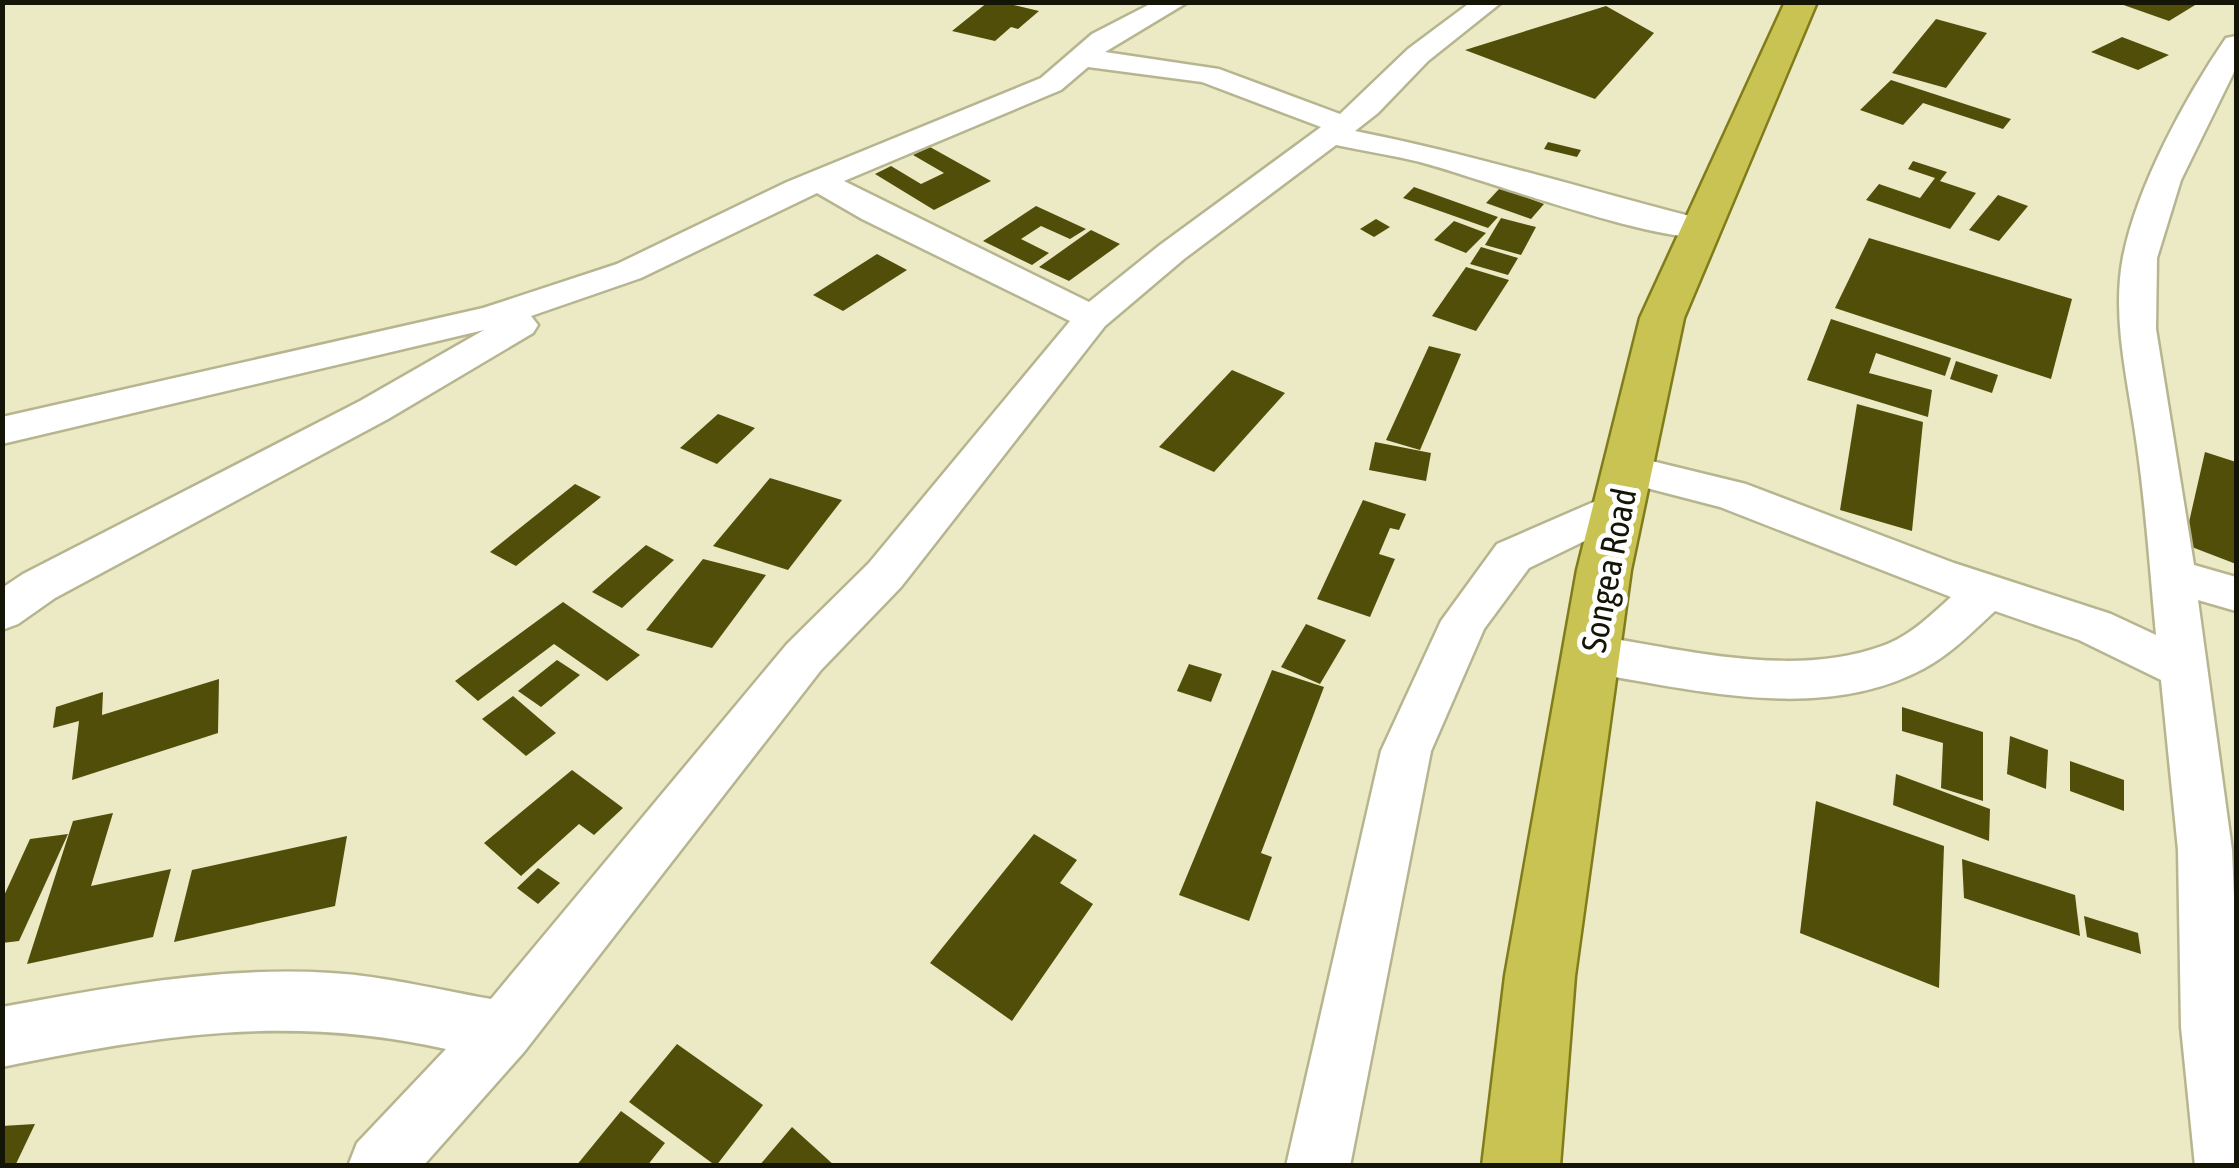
<svg xmlns="http://www.w3.org/2000/svg" width="2239" height="1168" font-family="'Asap Condensed',sans-serif">
<rect width="100%" height="100%" fill="#ebeac4"/>
<g fill="#514e09">
<path d="M 988,2 L 1001,2 L 1039,11 L 1018,29 L 1011,27 L 995,41 L 952,31 Z"/>
<path d="M 2115,2 L 2200,2 L 2169,21 Z"/>
<path d="M 1606,6 L 1654,33 L 1595,99 L 1465,50 Z"/>
<path d="M 1936,19 L 1987,33 L 1946,88 L 1892,73 Z"/>
<path d="M 2122,37 L 2169,55 L 2138,70 L 2091,52 Z"/>
<path d="M 1891,80 L 2011,119 L 2003,129 L 1923,103 L 1903,125 L 1860,110 Z"/>
<path d="M 1548,142 L 1581,150 L 1577,157 L 1544,149 Z"/>
<path d="M 930,147 L 991,181 L 934,210 L 875,174 L 891,166 L 921,184 L 944,173 L 913,155 Z"/>
<path d="M 1913,161 L 1947,172 L 1940,181 L 1976,193 L 1950,229 L 1866,200 L 1879,184 L 1920,198 L 1935,178 L 1908,169 Z"/>
<path d="M 1414,187 L 1498,217 L 1488,228 L 1403,198 Z"/>
<path d="M 1500,188 L 1512,192 L 1544,204 L 1531,219 L 1486,203 Z"/>
<path d="M 1998,195 L 2028,206 L 1999,241 L 1969,230 Z"/>
<path d="M 1036,206 L 1086,229 L 1070,239 L 1041,226 L 1021,239 L 1049,253 L 1032,265 L 983,241 Z"/>
<path d="M 1501,218 L 1536,227 L 1521,255 L 1485,245 Z"/>
<path d="M 1376,219 L 1390,227 L 1374,237 L 1360,229 Z"/>
<path d="M 1454,221 L 1486,233 L 1466,253 L 1434,240 Z"/>
<path d="M 1091,230 L 1120,244 L 1069,281 L 1039,267 Z"/>
<path d="M 1869,238 L 2072,299 L 2051,379 L 1835,308 Z"/>
<path d="M 1481,247 L 1518,258 L 1508,275 L 1470,264 Z"/>
<path d="M 877,254 L 907,270 L 843,311 L 813,295 Z"/>
<path d="M 1466,267 L 1509,280 L 1476,331 L 1432,316 Z"/>
<path d="M 1831,319 L 1951,358 L 1945,376 L 1876,353 L 1869,373 L 1932,390 L 1928,417 L 1807,380 Z"/>
<path d="M 1429,346 L 1461,354 L 1420,450 L 1386,440 Z"/>
<path d="M 1956,361 L 1998,375 L 1992,393 L 1950,379 Z"/>
<path d="M 1232,370 L 1285,393 L 1214,472 L 1159,447 Z"/>
<path d="M 1857,404 L 1923,422 L 1912,531 L 1840,510 Z"/>
<path d="M 718,414 L 755,428 L 717,464 L 680,448 Z"/>
<path d="M 1375,442 L 1431,453 L 1426,481 L 1369,470 Z"/>
<path d="M 2205,452 L 2236,462 L 2236,564 L 2184,544 Z"/>
<path d="M 770,478 L 842,500 L 788,570 L 713,546 Z"/>
<path d="M 575,484 L 601,497 L 516,566 L 490,552 Z"/>
<path d="M 1363,500 L 1406,514 L 1399,530 L 1390,528 L 1379,554 L 1395,559 L 1370,617 L 1317,599 Z"/>
<path d="M 646,545 L 674,560 L 622,608 L 592,592 Z"/>
<path d="M 703,559 L 766,575 L 712,648 L 646,630 Z"/>
<path d="M 563,602 L 640,655 L 607,681 L 554,644 L 478,701 L 455,681 Z"/>
<path d="M 1306,624 L 1346,640 L 1320,684 L 1281,667 Z"/>
<path d="M 557,660 L 580,675 L 541,707 L 518,691 Z"/>
<path d="M 1189,664 L 1222,674 L 1211,702 L 1177,691 Z"/>
<path d="M 1272,670 L 1324,687 L 1261,853 L 1272,857 L 1249,921 L 1179,895 Z"/>
<path d="M 219,679 L 218,733 L 72,780 L 79,721 L 53,728 L 56,707 L 103,692 L 102,715 Z"/>
<path d="M 513,696 L 556,733 L 526,756 L 482,719 Z"/>
<path d="M 1902,707 L 1983,732 L 1983,801 L 1941,788 L 1943,743 L 1902,731 Z"/>
<path d="M 2010,736 L 2048,750 L 2046,789 L 2007,774 Z"/>
<path d="M 2070,761 L 2124,780 L 2124,811 L 2070,791 Z"/>
<path d="M 572,770 L 623,808 L 594,835 L 579,824 L 521,876 L 484,843 Z"/>
<path d="M 1896,774 L 1990,809 L 1989,841 L 1893,805 Z"/>
<path d="M 1816,801 L 1944,846 L 1939,988 L 1800,933 Z"/>
<path d="M 113,813 L 91,886 L 171,869 L 153,937 L 27,964 L 73,821 Z"/>
<path d="M 68,834 L 19,941 L 2,943 L 2,900 L 30,839 Z"/>
<path d="M 1034,834 L 1077,860 L 1060,883 L 1093,904 L 1012,1021 L 930,963 Z"/>
<path d="M 347,836 L 335,906 L 174,942 L 192,870 Z"/>
<path d="M 1962,859 L 2075,895 L 2080,936 L 1964,898 Z"/>
<path d="M 538,868 L 560,883 L 538,904 L 517,888 Z"/>
<path d="M 2084,916 L 2138,933 L 2141,954 L 2087,937 Z"/>
<path d="M 677,1044 L 763,1105 L 716,1166 L 629,1102 Z"/>
<path d="M 621,1111 L 665,1143 L 647,1166 L 576,1166 Z"/>
<path d="M 35,1124 L 15,1166 L 2,1166 L 2,1126 Z"/>
<path d="M 792,1127 L 835,1166 L 759,1166 Z"/>
</g>
<g fill="none" stroke-linecap="round" stroke-linejoin="round">
<g stroke="#b6b590" stroke-width="5">
<g id="minor">
<path d="M 1154,2 L 1188,2 L 1105,52 L 1219,69 L 1340,114 L 1408,49 L 1471,2 L 1502,2 L 1428,61 L 1378,113 L 1355,131 C 1476,155 1594,192 1713,222 L 1718,229 L 1713,236 C 1667,248 1478,177 1420,162 C 1392,155 1364,151 1336,145 L 1184,259 L 1105,326 L 901,587 L 821,670 L 524,1052 L 423,1166 L 348,1166 L 357,1143 L 446,1049 C 288,1014 158,1035 2,1067 L 2,1007 C 111,987 221,966 331,973 C 385,976 438,990 491,999 L 787,644 L 869,563 L 1070,321 L 862,219 L 817,193 L 641,278 L 531,316 L 538,325 L 533,333 L 388,419 L 55,598 L 18,624 L 2,630 L 2,588 L 23,574 L 360,401 L 484,330 L 2,444 L 2,417 L 483,308 L 617,264 L 787,182 L 1041,78 L 1092,34 ZM 1088,67 L 1202,82 L 1321,127 L 1160,245 L 1089,302 L 844,181 L 1061,90 Z"/>
<path d="M 2236,36 L 2236,68 L 2181,180 L 2157,258 L 2156,329 L 2194,565 L 2236,577 L 2236,611 L 2198,600 L 2232,850 L 2236,944 L 2236,1166 L 2195,1166 L 2181,1027 L 2178,850 L 2161,680 L 2079,640 L 1995,611 C 1972,632 1950,655 1923,669 C 1822,723 1697,690 1591,673 L 1574,667 L 1567,654 L 1574,641 L 1591,635 C 1683,649 1791,679 1882,646 C 1909,637 1931,615 1951,597 L 1720,507 L 1612,479 L 1606,469 L 1612,459 L 1627,455 L 1746,484 L 1954,563 L 2111,614 L 2156,635 C 2150,572 2146,509 2137,446 C 2129,385 2111,319 2123,257 C 2137,186 2185,98 2226,38 Z"/>
<path d="M 1619,491 L 1634,495 L 1640,506 L 1634,517 L 1529,568 L 1484,629 L 1431,751 L 1350,1166 L 1286,1166 L 1381,751 L 1441,621 L 1497,544 Z"/>
</g>
</g>
<g stroke="#817c1b" stroke-width="5">
<path id="trunk" d="M 1785,2 L 1817,2 L 1684,318 L 1631,570 L 1575,976 L 1560,1166 L 1482,1166 L 1505,976 L 1577,570 L 1640,318 Z"/>
</g>
<use href="#minor" fill="#fff" fill-rule="evenodd"/>
<use href="#trunk" fill="#c8c352" fill-rule="evenodd"/>
</g>
<g text-anchor="middle" dominant-baseline="central" stroke-width="10" stroke-linejoin="round" paint-order="stroke">
<g font-size="35" fill="#151507" stroke="#fff">
<text transform="translate(1608 570) rotate(-79)">Songea Road</text>
</g>
</g>
<rect width="2239" height="1168" fill="none" stroke="#151507" stroke-width="10"/>
</svg>
